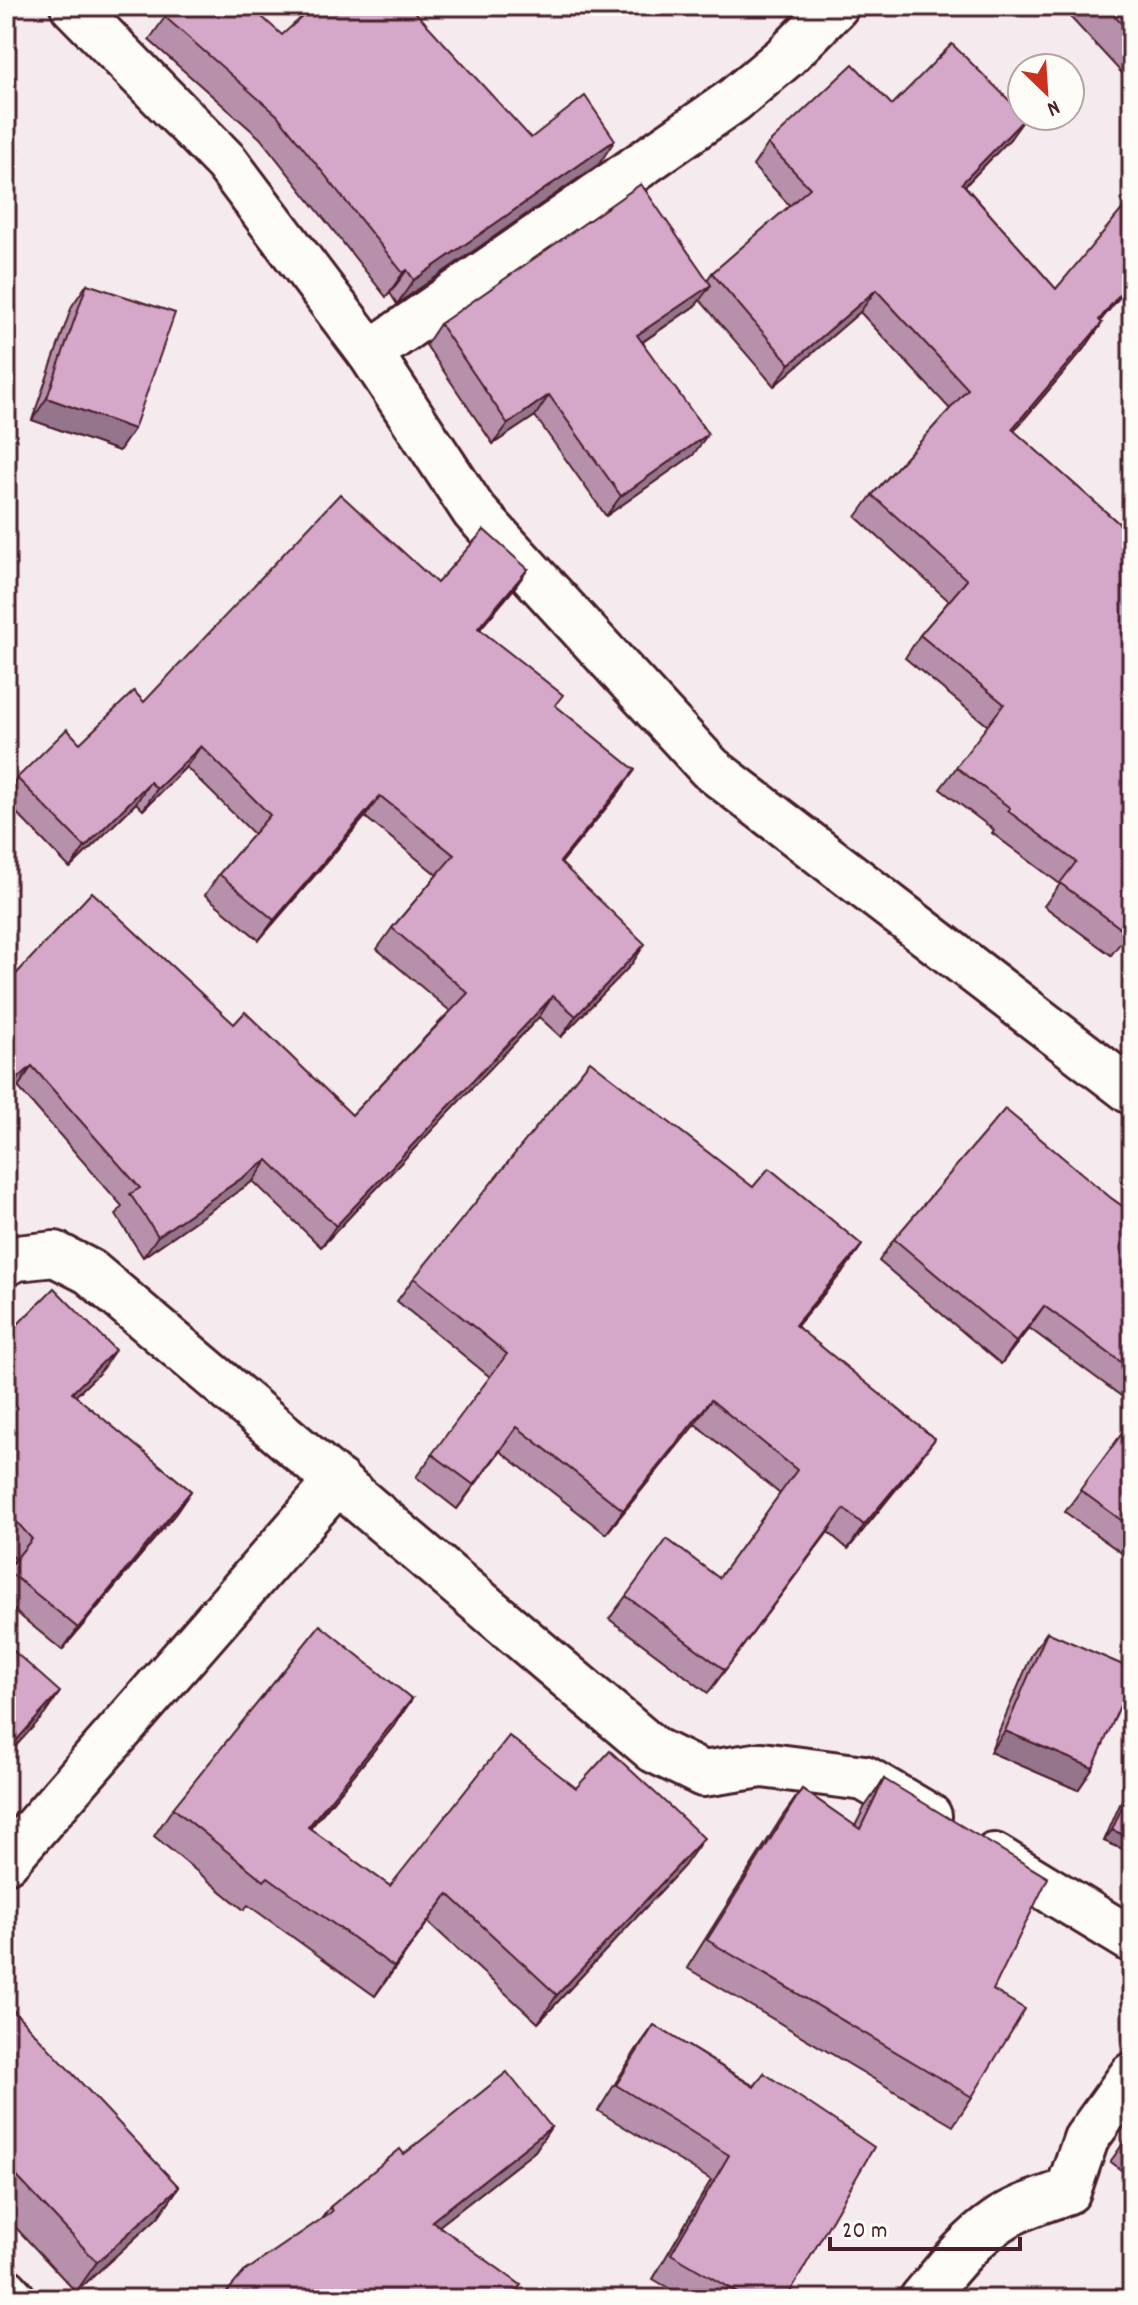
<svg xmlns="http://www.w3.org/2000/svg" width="1138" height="2305" font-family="Dekko,sans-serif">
<rect width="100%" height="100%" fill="#f5ebee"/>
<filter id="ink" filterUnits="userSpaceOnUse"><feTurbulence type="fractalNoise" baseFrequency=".0125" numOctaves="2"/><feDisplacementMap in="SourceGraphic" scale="16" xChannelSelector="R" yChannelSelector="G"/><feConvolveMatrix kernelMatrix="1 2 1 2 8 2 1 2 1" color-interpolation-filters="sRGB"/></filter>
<g filter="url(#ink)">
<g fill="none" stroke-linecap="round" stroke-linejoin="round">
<g stroke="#4a1f2b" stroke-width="50">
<g id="minor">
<path d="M 73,6 L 226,162 L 370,353 L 474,511 L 710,768 L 1132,1092"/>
<path d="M 370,353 L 734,100 L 785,57 L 836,6"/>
<path d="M 6,1263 L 17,1258 L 55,1254 L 90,1272 L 654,1750 L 703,1774 L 762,1765 L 864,1778 L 929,1816"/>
<path d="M 994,1856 L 1132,1940"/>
<path d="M 6,1861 L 338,1481"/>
<path d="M 6,2291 L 13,2299"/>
<path d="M 922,2299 C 945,2272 966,2243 995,2223 C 1017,2207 1044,2200 1068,2191 L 1086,2139 L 1132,2075"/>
</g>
</g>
<use href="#minor" stroke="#fdfcf7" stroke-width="44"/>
</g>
<g fill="#b790ac" stroke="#4a1f2b" stroke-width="2">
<path d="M 1060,6 L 1132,6 L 1132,84 Z"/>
<path d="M 165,17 L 282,35 L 531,138 L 599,164 L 397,304 L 390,293 L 386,297 L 260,138 L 149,40 Z"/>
<path d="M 892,105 L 1010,139 L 965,186 L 1056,289 L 1132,204 L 1132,282 L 1100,321 L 1102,323 L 1087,345 L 1014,431 L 1132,535 L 1132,928 L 1111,955 L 1044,906 L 1060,884 L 992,833 L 994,830 L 940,789 L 988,726 L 905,658 L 920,635 L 949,601 L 856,517 L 872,495 L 950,409 L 860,312 L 774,386 L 700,300 L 696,305 L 643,342 L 693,455 L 606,516 L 535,416 L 493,444 L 426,345 L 440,324 L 707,280 L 712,273 L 790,206 L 753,166 L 768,144 Z"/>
<path d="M 87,284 L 134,429 L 119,451 L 32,420 L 72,306 Z"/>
<path d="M 528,569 L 513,590 L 480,629 L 555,705 L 620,791 L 561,863 L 631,965 L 561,1037 L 539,1017 L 321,1247 L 253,1181 L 143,1257 L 116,1215 L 122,1206 L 18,1087 L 6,1097 L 6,985 L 234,1024 L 352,1115 L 450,1011 L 377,949 L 392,928 L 437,875 L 365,817 L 259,940 L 205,895 L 219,874 L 254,834 L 186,767 L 143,810 L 136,803 L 70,868 L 6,802 L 6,794 L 17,778 L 80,743 L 144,702 L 437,583 Z"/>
<path d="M 753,1187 L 862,1245 L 845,1269 L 797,1326 L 918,1462 L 848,1549 L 828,1532 L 708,1693 L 609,1619 L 626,1596 L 719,1578 L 780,1494 L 695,1424 L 606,1534 L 500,1451 L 457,1509 L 416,1477 L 490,1377 L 397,1301 L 414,1278 Z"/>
<path d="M 1111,1198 L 1132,1213 L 1132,1404 L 1029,1328 L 1001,1364 L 879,1261 L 894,1239 Z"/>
<path d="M 6,1336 L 100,1372 L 75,1396 L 191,1491 L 176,1513 L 62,1650 L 6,1604 L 6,1571 L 15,1559 L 6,1549 Z"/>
<path d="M 1132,1420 L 1132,1542 L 1123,1554 L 1065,1512 Z"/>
<path d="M 1047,1632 L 1093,1768 L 1078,1790 L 990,1752 L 1032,1654 Z"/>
<path d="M 412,1699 L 393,1727 L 310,1829 L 390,1886 L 576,1788 L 684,1866 L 538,2023 L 428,1922 L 375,1996 L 248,1905 L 244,1910 L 154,1836 L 173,1808 Z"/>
<path d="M 884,1779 L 993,1990 L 972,2097 L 953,2126 L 687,1968 L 782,1817 L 802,1789 L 855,1826 L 864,1808 Z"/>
<path d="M 1132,1784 L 1132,1853 L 1104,1841 L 1124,1795 Z"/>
<path d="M 6,2012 L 179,2187 L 158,2217 L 76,2292 L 6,2217 Z"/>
<path d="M 654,2025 L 754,2086 L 764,2073 L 786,2299 L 687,2299 L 653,2279 L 711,2180 L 598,2111 L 636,2050 Z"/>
<path d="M 551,2127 L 535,2151 L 439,2226 L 322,2218 L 330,2207 L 404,2154 Z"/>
<path d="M 1132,2131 L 1132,2178 L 1110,2162 Z"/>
</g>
<g fill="#95758c" stroke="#4a1f2b" stroke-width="2">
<path d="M 1026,117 L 1010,139 L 946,205 L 962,183 Z"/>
<path d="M 615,140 L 599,164 L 397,304 L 414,280 Z"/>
<path d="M 407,270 L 390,293 L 386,297 L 403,273 Z"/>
<path d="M 1132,279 L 1132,282 L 1083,342 L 1099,320 Z"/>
<path d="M 711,285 L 696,305 L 623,355 L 637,335 Z"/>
<path d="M 876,290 L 860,312 L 774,386 L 790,364 Z"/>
<path d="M 1102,323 L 1087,345 L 996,452 L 1012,429 Z"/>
<path d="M 549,395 L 535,416 L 493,444 L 508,424 Z"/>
<path d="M 47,398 L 134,429 L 119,451 L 32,420 Z"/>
<path d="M 708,434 L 693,455 L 606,516 L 621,496 Z"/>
<path d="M 528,569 L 513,590 L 464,648 L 478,628 Z"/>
<path d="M 201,746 L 186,767 L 143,810 L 157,789 Z"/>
<path d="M 635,770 L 620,791 L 545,883 L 560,862 Z"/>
<path d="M 150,782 L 136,803 L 70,868 L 85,847 Z"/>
<path d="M 380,796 L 365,817 L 259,940 L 274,920 Z"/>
<path d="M 645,944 L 631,965 L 561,1037 L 576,1016 Z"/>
<path d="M 553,996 L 539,1017 L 321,1247 L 336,1226 Z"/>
<path d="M 32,1066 L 18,1087 L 6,1097 L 6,1089 Z"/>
<path d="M 268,1160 L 253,1181 L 143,1257 L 158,1236 Z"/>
<path d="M 862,1245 L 845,1269 L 778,1348 L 795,1325 Z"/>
<path d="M 1044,1306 L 1029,1328 L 1001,1364 L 1016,1342 Z"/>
<path d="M 115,1350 L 100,1372 L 56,1415 L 72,1393 Z"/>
<path d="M 711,1400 L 695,1424 L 606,1534 L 623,1510 Z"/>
<path d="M 517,1427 L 500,1451 L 457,1509 L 474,1485 Z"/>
<path d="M 935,1439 L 918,1462 L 848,1549 L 864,1525 Z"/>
<path d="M 191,1491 L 176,1513 L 62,1650 L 78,1628 Z"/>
<path d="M 844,1509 L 828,1532 L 708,1693 Z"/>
<path d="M 60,1692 L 45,1714 L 6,1757 L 6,1752 Z"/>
<path d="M 412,1699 L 393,1727 L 288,1855 L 308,1827 Z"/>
<path d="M 1005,1731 L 1093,1768 L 1078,1790 L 990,1752 Z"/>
<path d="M 1112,1830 L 1132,1838 L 1132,1853 L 1104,1841 Z"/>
<path d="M 704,1838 L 684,1866 L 538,2023 L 557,1995 Z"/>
<path d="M 448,1894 L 428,1922 L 375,1996 L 394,1967 Z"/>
<path d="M 551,2127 L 535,2151 L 415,2245 L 432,2221 Z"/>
<path d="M 179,2187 L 158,2217 L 76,2292 L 97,2262 Z"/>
</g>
<g fill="#d5a7c8" stroke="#4a1f2b" stroke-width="2">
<path d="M 175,6 L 250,6 L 282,35 L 314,6 L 410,6 L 531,138 L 585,96 L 615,140 L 414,280 L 407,270 L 403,273 L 277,115 L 165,17 Z"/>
<path d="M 1105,6 L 1132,6 L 1132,35 Z"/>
<path d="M 952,44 L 1022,113 L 1022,116 L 1026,117 L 962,183 L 1056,289 L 1129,201 L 1132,204 L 1132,279 L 1099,320 L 1102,323 L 1012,429 L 1132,535 L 1132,926 L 1127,933 L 1060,883 L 1076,862 L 1008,811 L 1010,808 L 956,767 L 1004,704 L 920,635 L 967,580 L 872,495 L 968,389 L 876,290 L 790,364 L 712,273 L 810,188 L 768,144 L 853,64 L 892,105 Z"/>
<path d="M 6,144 L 18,150 L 6,171 Z"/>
<path d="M 641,184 L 711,285 L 637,335 L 708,434 L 621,496 L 549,395 L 508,424 L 440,324 Z"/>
<path d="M 87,284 L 175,313 L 134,429 L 47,398 Z"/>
<path d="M 340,494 L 437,583 L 484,530 L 528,569 L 478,628 L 563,695 L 555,705 L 635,770 L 560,862 L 645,944 L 576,1016 L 553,996 L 336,1226 L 268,1160 L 158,1236 L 130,1194 L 140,1188 L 32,1066 L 6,1089 L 6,985 L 92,892 L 234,1024 L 245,1012 L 352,1115 L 468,993 L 392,928 L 454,855 L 380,796 L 274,920 L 219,874 L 270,815 L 201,746 L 157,789 L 150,782 L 85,847 L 17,778 L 67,729 L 80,743 L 134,691 L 144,702 Z"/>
<path d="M 590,1061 L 753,1187 L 769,1168 L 862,1245 L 795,1325 L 935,1439 L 864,1525 L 844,1509 L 725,1670 L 626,1596 L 667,1539 L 719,1578 L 797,1470 L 711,1400 L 623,1510 L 517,1427 L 474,1485 L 432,1454 L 507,1354 L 414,1278 Z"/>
<path d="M 1005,1109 L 1111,1198 L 1132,1213 L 1132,1370 L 1044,1306 L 1016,1342 L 894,1239 Z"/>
<path d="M 54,1288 L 115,1350 L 72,1393 L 191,1491 L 78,1628 L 7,1570 L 32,1539 L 6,1510 L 6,1336 Z"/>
<path d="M 1132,1420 L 1132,1528 L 1080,1490 Z"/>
<path d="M 320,1625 L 412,1699 L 308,1827 L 390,1886 L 509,1736 L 576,1788 L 610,1751 L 704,1838 L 557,1995 L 448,1894 L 394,1967 L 268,1877 L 264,1881 L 173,1808 Z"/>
<path d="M 1047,1632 L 1132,1669 L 1132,1678 L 1093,1768 L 1005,1731 Z"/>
<path d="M 8,1646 L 60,1692 L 6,1752 L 6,1648 Z"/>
<path d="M 884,1779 L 1048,1878 L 993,1990 L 1025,2009 L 972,2097 L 707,1940 L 802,1789 L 860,1829 Z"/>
<path d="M 1132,1784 L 1132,1838 L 1112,1830 Z"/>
<path d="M 11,2008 L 179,2187 L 97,2262 L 6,2165 L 6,2012 Z"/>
<path d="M 654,2025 L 754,2087 L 764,2073 L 874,2147 L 786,2299 L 748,2299 L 671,2254 L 729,2155 L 616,2085 Z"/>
<path d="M 507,2072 L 551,2127 L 432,2221 L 521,2285 L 510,2299 L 221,2299 L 244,2272 L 333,2211 L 330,2207 L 400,2149 L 404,2154 Z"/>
<path d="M 1132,2131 L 1132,2144 L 1126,2140 Z"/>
</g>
</g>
<rect width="1138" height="2305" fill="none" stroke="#fdfcf7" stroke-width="32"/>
<rect x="16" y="16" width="1106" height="2273" fill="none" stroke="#4a1f2b" stroke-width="3" filter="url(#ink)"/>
<g transform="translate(1046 92) rotate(155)"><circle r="38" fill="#fdfcf7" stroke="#b5a4a5" stroke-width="2"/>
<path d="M0-6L14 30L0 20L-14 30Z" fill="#c8321e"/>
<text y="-12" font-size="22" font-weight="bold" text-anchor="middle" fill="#4a1f2b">N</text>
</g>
<path d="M830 2237v12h190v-12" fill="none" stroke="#4a1f2b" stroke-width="4"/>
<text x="842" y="2237" font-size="24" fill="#4a1f2b" stroke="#fdfcf7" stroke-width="6" paint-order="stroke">20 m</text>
</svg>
